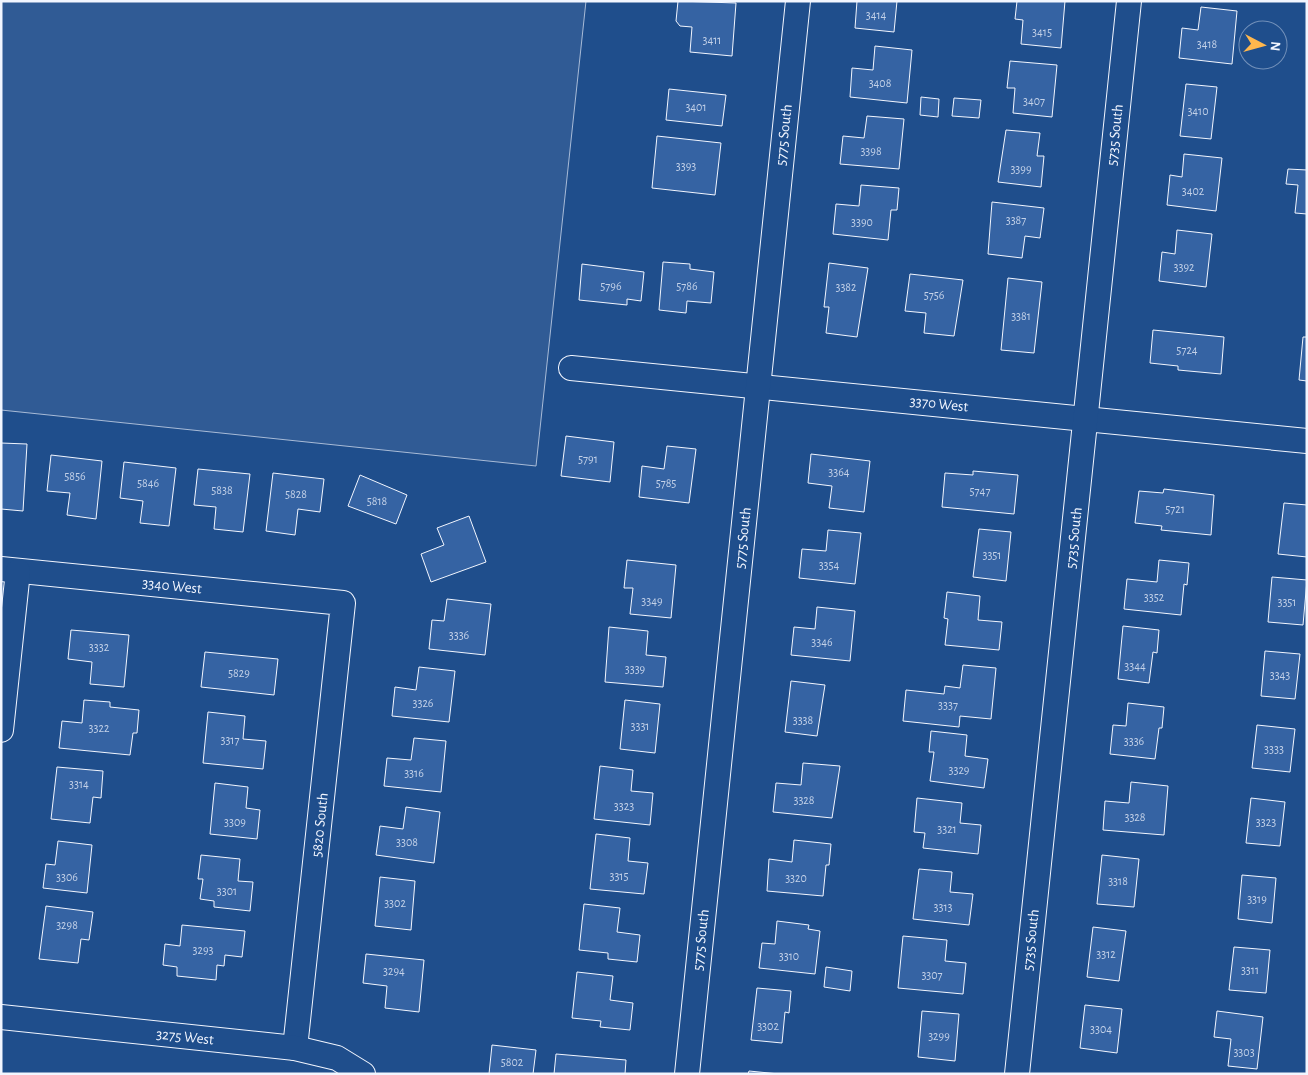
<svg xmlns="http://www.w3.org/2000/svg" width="1308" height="1075" font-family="'Alegreya Sans',sans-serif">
<rect width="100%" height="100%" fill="#1f4e8c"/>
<path fill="#305b95" stroke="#a8bbd7" d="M 1,1 L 586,1 L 536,466 L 1,410 Z"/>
<g fill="#3563a3" stroke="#f2f6ff">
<path d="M 678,1 L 736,3 L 732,56 L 690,52 L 692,27 L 680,26 L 676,21 Z"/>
<path d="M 857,1 L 897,1 L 894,32 L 855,28 Z"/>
<path d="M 1017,1 L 1065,1 L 1061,48 L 1021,44 L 1023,20 L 1015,19 Z"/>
<path d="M 1201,7 L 1237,11 L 1232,64 L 1179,58 L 1182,28 L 1198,30 Z"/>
<path d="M 875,46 L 912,50 L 907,103 L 850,97 L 852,68 L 873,70 Z"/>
<path d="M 1010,61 L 1057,65 L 1052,117 L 1013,113 L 1015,88 L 1007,88 Z"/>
<path d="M 1186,84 L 1217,87 L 1211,139 L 1180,136 Z"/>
<path d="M 669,89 L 726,95 L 722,126 L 666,120 Z"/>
<path d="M 921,97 L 939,99 L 938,117 L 920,115 Z"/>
<path d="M 954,98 L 981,100 L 979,118 L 952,116 Z"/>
<path d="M 867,116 L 904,119 L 899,169 L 840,164 L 843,136 L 864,138 Z"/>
<path d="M 1006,130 L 1040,133 L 1037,156 L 1044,156 L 1041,187 L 998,182 Z"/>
<path d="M 657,136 L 721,143 L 715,195 L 652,188 Z"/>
<path d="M 1184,154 L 1222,158 L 1216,211 L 1167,205 L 1170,175 L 1182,177 Z"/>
<path d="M 1288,169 L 1307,170 L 1307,214 L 1295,213 L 1298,185 L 1286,184 Z"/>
<path d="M 861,185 L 899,188 L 897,210 L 891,210 L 888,240 L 833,234 L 836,204 L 859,206 Z"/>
<path d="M 992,202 L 1044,208 L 1040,238 L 1025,236 L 1022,258 L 988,254 Z"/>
<path d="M 1177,230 L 1212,234 L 1206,287 L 1159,281 L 1162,252 L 1175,254 Z"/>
<path d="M 663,262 L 690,264 L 690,269 L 714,272 L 711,303 L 687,301 L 686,313 L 659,310 Z"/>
<path d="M 829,263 L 868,268 L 857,337 L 826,333 L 829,307 L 824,307 Z"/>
<path d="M 582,264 L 644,272 L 641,301 L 627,299 L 627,305 L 579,300 Z"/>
<path d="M 910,274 L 963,280 L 954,336 L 924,333 L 926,313 L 905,311 Z"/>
<path d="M 1008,278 L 1042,282 L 1034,353 L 1001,350 Z"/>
<path d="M 1153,330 L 1224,337 L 1221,374 L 1178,370 L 1178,366 L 1150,363 Z"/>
<path d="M 1303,337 L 1307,337 L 1307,381 L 1299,380 Z"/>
<path d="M 566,436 L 614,442 L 610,482 L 561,476 Z"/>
<path d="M 1,443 L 27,444 L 23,511 L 1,509 Z"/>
<path d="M 667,446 L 696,449 L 689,503 L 639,497 L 642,466 L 664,469 Z"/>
<path d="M 811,454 L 870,461 L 864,512 L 829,508 L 832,486 L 808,483 Z"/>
<path d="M 51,455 L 102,461 L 96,519 L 67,515 L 70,493 L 47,491 Z"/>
<path d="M 124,462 L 176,468 L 169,526 L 140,523 L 143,501 L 120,498 Z"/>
<path d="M 198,469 L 250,474 L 243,532 L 214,529 L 216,507 L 194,505 Z"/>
<path d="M 973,471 L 1018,475 L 1014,514 L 942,507 L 945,473 L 973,475 Z"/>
<path d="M 273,473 L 324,479 L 320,512 L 298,509 L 295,535 L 266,531 Z"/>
<path d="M 360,475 L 407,495 L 396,524 L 348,506 Z"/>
<path d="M 1164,489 L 1214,495 L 1211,535 L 1161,530 L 1162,526 L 1135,523 L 1139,491 L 1163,493 Z"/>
<path d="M 1284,503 L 1307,505 L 1307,557 L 1278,554 Z"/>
<path d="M 469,516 L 486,562 L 431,582 L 421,554 L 444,545 L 437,528 Z"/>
<path d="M 979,529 L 1011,532 L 1006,581 L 973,577 Z"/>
<path d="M 828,530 L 861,533 L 855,584 L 799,578 L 802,549 L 826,551 Z"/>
<path d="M 627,560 L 676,565 L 671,618 L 630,614 L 633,588 L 624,588 Z"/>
<path d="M 1159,560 L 1189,563 L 1187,585 L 1184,584 L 1181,615 L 1124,609 L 1127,579 L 1157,582 Z"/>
<path d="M 1272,577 L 1307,580 L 1303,625 L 1268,622 Z"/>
<path d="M 947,592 L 980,596 L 978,620 L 1002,622 L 999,650 L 945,645 L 948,619 L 944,618 Z"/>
<path d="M 447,599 L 491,604 L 485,655 L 429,649 L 432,620 L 444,621 Z"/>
<path d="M 817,607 L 855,611 L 850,661 L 791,655 L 794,627 L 815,629 Z"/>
<path d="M 1123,626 L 1159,630 L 1157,653 L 1153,652 L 1149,683 L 1118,679 Z"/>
<path d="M 609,627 L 648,631 L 646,655 L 666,657 L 663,687 L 605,682 Z"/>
<path d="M 71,630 L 129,635 L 124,687 L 90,684 L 92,662 L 68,659 Z"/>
<path d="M 1265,651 L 1300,654 L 1295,699 L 1261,696 Z"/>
<path d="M 205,652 L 278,659 L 274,695 L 201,687 Z"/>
<path d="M 963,665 L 996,668 L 991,719 L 960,716 L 959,727 L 903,721 L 906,690 L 944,694 L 945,686 L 960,688 Z"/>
<path d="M 419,667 L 455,671 L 449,722 L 392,716 L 395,687 L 416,690 Z"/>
<path d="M 791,681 L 825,685 L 817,736 L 785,732 Z"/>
<path d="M 84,700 L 110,702 L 110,707 L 139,710 L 137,733 L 133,733 L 130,755 L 59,748 L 62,721 L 82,723 Z"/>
<path d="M 625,700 L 660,704 L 655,753 L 620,749 Z"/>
<path d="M 1128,703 L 1164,707 L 1162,728 L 1159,728 L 1155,759 L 1110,754 L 1113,725 L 1126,726 Z"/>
<path d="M 208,712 L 245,716 L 243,739 L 266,741 L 263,769 L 203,763 Z"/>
<path d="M 1257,725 L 1295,729 L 1290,772 L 1252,768 Z"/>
<path d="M 931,731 L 967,735 L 965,756 L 988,759 L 984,788 L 930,781 L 934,752 L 929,752 Z"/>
<path d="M 414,738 L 446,741 L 441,792 L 384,786 L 387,758 L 411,760 Z"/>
<path d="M 803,763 L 840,766 L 832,818 L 773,812 L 776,783 L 801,785 Z"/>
<path d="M 600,766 L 633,770 L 631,791 L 653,793 L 650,825 L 594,819 Z"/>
<path d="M 57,767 L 103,771 L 101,798 L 93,797 L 90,823 L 51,819 Z"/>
<path d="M 1131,782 L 1168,786 L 1164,835 L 1103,830 L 1105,801 L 1129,803 Z"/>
<path d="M 215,783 L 248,787 L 246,808 L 260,810 L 257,839 L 210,834 Z"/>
<path d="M 917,798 L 962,803 L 960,823 L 981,825 L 978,854 L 923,848 L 925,833 L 914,832 Z"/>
<path d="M 1251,798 L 1285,802 L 1280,846 L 1246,843 Z"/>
<path d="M 406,807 L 440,812 L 434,863 L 376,855 L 380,826 L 403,829 Z"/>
<path d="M 596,834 L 630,838 L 628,861 L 648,863 L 644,894 L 590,889 Z"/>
<path d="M 794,840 L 831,844 L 829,865 L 826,865 L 823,896 L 767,891 L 769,859 L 792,862 Z"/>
<path d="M 58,841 L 92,845 L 87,893 L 43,888 L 46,864 L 55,865 Z"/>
<path d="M 201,855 L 240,859 L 238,881 L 253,882 L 250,911 L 214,907 L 214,901 L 200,899 L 203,879 L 198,879 Z"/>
<path d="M 1102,855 L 1139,859 L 1134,907 L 1097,904 Z"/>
<path d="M 919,869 L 952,872 L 950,892 L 973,894 L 969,925 L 913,919 Z"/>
<path d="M 1242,875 L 1276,878 L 1272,923 L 1238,919 Z"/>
<path d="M 380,877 L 415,881 L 411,930 L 375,926 Z"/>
<path d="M 584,904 L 620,908 L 617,932 L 640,935 L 637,962 L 608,959 L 608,953 L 579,950 Z"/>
<path d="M 46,906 L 93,912 L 89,940 L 81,939 L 78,963 L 39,959 Z"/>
<path d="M 777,921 L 809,925 L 808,929 L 820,931 L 815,974 L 759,968 L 762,943 L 775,944 Z"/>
<path d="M 182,925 L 245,931 L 242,957 L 225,955 L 224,966 L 217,965 L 216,980 L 177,976 L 177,967 L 163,965 L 165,944 L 180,946 Z"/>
<path d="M 1093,927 L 1126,931 L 1119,981 L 1087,977 Z"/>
<path d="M 903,936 L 947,940 L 945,961 L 966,963 L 963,994 L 898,988 Z"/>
<path d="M 1234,947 L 1270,950 L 1266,993 L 1229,990 Z"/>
<path d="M 366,954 L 424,960 L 419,1012 L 385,1008 L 387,986 L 363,983 Z"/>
<path d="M 826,967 L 852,971 L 850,991 L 824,987 Z"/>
<path d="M 577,972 L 613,976 L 610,1000 L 633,1003 L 630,1030 L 600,1027 L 601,1021 L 572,1018 Z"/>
<path d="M 757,988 L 791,991 L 789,1013 L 785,1012 L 782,1043 L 751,1040 Z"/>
<path d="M 1085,1005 L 1122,1009 L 1117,1053 L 1080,1048 Z"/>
<path d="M 922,1011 L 959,1014 L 955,1061 L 918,1057 Z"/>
<path d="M 1217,1011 L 1263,1017 L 1257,1069 L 1228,1066 L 1231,1039 L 1214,1037 Z"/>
<path d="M 492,1045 L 536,1050 L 533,1074 L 489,1074 Z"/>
<path d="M 556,1054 L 626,1060 L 625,1074 L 554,1074 Z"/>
<path d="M 749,1071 L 779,1074 L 748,1074 Z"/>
</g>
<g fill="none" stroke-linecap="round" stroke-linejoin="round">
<g stroke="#f2f6ff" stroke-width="26">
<g id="street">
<path d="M 571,368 L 1307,441"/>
<path d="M 1,569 L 343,603 L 295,1048"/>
<path d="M 1,730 L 18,571"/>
<path d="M 1,1017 L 295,1048 L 337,1058 L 363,1074"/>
<path d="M 687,1074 L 798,1"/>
<path d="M 1017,1074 L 1129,1"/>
</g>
</g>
<use href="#street" stroke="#1f4e8c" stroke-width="24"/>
</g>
<g text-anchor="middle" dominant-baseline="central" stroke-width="4" stroke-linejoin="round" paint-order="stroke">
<g font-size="12" fill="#c3d1e8">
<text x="876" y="15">3414</text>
<text x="1042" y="32">3415</text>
<text x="712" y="40">3411</text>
<text x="1207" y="44">3418</text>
<text x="880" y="83">3408</text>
<text x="1034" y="101">3407</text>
<text x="696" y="107">3401</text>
<text x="1198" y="111">3410</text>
<text x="871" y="151">3398</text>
<text x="686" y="166">3393</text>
<text x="1021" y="169">3399</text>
<text x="1193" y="191">3402</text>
<text x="1016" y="220">3387</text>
<text x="862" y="222">3390</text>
<text x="1184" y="267">3392</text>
<text x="611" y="286">5796</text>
<text x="687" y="286">5786</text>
<text x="846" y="287">3382</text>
<text x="934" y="295">5756</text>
<text x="1021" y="316">3381</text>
<text x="1187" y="350">5724</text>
<text x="588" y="459">5791</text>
<text x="839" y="472">3364</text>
<text x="75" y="476">5856</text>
<text x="148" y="483">5846</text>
<text x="666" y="483">5785</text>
<text x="222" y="490">5838</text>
<text x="980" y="491">5747</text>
<text x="296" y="494">5828</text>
<text x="377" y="501">5818</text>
<text x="1175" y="509">5721</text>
<text x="992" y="555">3351</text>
<text x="829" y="565">3354</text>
<text x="1154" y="597">3352</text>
<text x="652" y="601">3349</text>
<text x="1287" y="602">3351</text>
<text x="459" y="635">3336</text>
<text x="822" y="642">3346</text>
<text x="99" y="647">3332</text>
<text x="1135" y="666">3344</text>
<text x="635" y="669">3339</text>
<text x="239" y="673">5829</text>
<text x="1280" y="675">3343</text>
<text x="423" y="703">3326</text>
<text x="948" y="705">3337</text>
<text x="803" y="720">3338</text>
<text x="640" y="726">3331</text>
<text x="99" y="728">3322</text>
<text x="230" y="740">3317</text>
<text x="1134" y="741">3336</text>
<text x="1274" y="749">3333</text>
<text x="959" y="770">3329</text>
<text x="414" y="773">3316</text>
<text x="79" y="784">3314</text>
<text x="804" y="800">3328</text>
<text x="624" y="806">3323</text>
<text x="1135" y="817">3328</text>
<text x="235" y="822">3309</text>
<text x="1266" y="822">3323</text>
<text x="947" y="829">3321</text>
<text x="407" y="842">3308</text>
<text x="619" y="876">3315</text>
<text x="67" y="877">3306</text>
<text x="796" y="878">3320</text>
<text x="1118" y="881">3318</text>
<text x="227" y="891">3301</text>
<text x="1257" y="899">3319</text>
<text x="395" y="903">3302</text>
<text x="943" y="907">3313</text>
<text x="67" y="925">3298</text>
<text x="203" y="950">3293</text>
<text x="1106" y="954">3312</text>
<text x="789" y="956">3310</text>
<text x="1250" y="970">3311</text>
<text x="394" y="971">3294</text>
<text x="932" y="975">3307</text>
<text x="768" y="1026">3302</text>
<text x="1101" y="1029">3304</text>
<text x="939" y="1036">3299</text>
<text x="1244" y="1052">3303</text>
<text x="512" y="1062">5802</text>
</g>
<g font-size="15" fill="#f2f6ff" stroke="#1f4e8c">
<text transform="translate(784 135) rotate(-84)">5775 South</text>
<text transform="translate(1115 135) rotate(-84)">5735 South</text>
<text transform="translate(939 404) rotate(6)">3370 West</text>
<text transform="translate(743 538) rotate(-84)">5775 South</text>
<text transform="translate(1074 538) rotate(-84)">5735 South</text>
<text transform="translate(172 586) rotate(6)">3340 West</text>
<text transform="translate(320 825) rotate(-84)">5820 South</text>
<text transform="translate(701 940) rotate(-84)">5775 South</text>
<text transform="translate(1031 940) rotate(-84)">5735 South</text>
<text transform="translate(185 1037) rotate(6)">3275 West</text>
</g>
</g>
<rect width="1308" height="1075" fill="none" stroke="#f2f6ff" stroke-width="5"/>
<g transform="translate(1263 45) rotate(96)"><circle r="24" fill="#1f4e8c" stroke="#7391ba"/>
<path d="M0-4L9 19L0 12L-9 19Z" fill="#ffb74d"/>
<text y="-8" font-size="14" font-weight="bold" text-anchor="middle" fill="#f2f6ff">N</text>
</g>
</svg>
